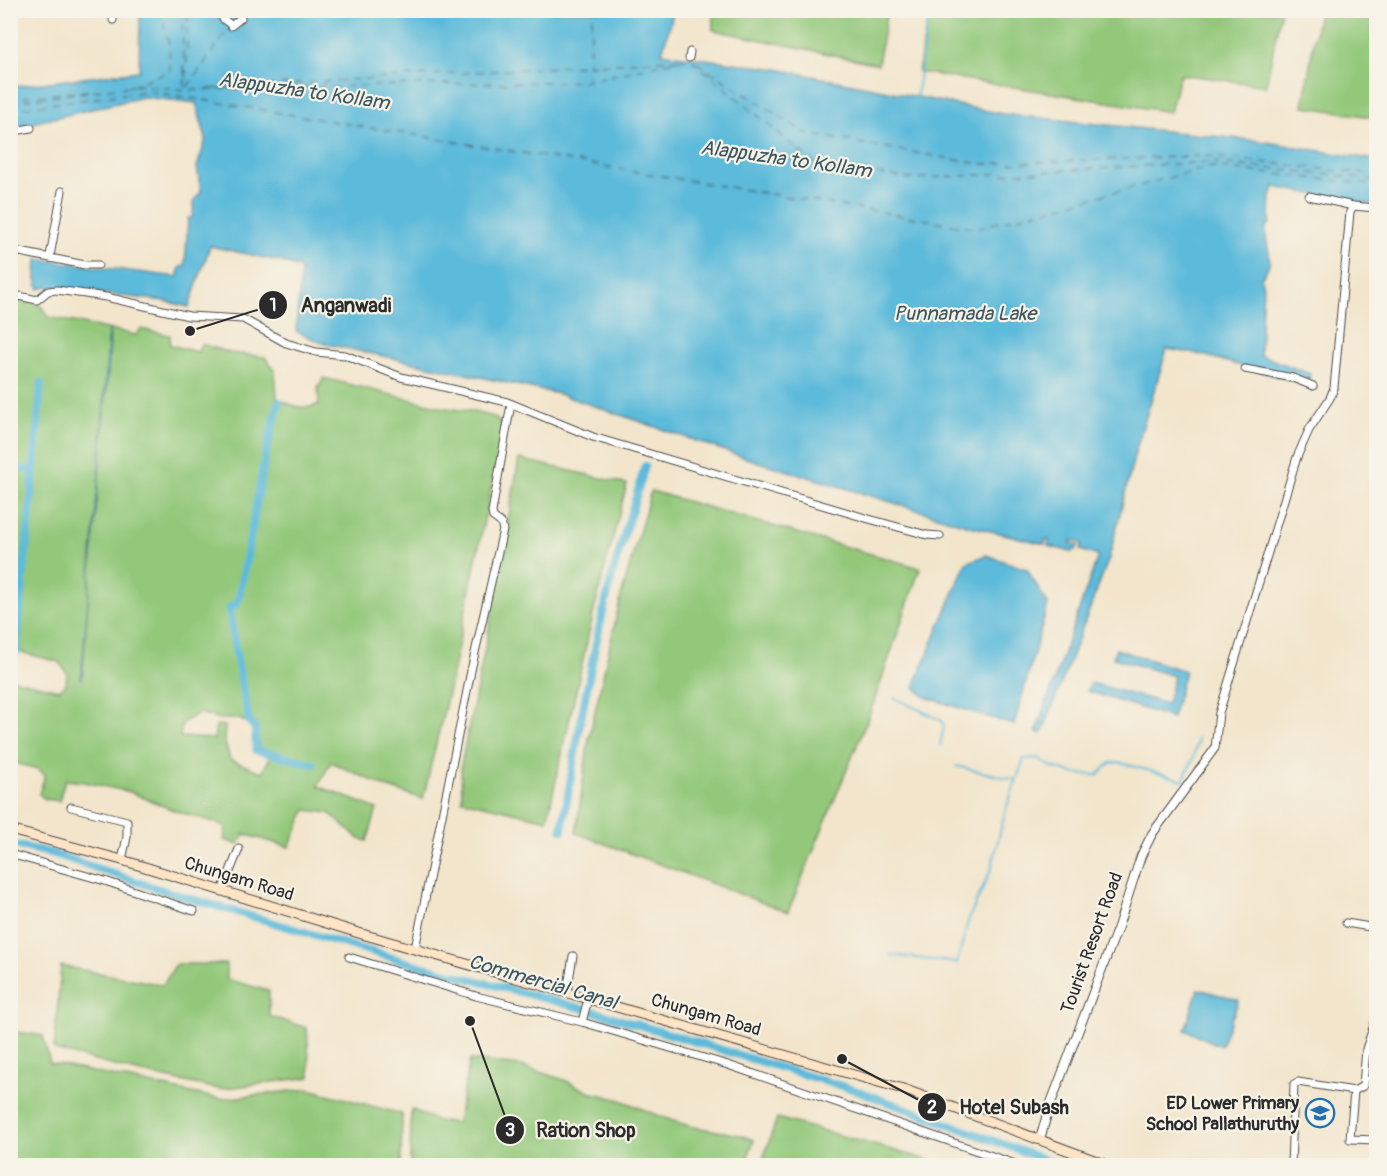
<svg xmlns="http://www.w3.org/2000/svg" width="1387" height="1176" font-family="Pangolin,sans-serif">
<rect width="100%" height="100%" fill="#f7f3e8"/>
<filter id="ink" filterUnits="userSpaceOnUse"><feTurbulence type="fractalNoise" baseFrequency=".0167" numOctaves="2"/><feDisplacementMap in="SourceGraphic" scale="12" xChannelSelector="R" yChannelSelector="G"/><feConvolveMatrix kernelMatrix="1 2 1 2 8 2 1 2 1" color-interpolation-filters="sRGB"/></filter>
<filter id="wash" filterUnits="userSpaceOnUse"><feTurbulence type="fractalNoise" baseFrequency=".008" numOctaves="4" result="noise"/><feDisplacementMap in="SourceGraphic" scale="24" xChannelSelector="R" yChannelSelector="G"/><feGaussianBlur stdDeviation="1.35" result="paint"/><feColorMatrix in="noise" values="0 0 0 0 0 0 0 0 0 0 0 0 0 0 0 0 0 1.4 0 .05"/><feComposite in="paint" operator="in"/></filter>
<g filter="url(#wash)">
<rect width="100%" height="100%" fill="#f2e5cc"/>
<g fill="#93c87a" stroke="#5f7a52" stroke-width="1.5" fill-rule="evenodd">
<path d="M 713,11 L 713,10 L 887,11 L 878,64 L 713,30 Z"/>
<path d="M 929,11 L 929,10 L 1281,11 L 1266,86 L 1180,74 L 1170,112 L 918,72 Z"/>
<path d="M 1319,11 L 1376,11 L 1376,118 L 1303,106 Z"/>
<path d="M 10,299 L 40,305 L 49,317 L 136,335 L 141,329 L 170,335 L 170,345 L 198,352 L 201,344 L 231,353 L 265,357 L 275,371 L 277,398 C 289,405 305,412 319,404 L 318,388 L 324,378 L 445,408 L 470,411 L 494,417 L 504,426 L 449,689 L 423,799 L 386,787 L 331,762 L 318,786 L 377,809 L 367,841 L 358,838 L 329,813 L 306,810 L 289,847 L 244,834 L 239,845 L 224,840 L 226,826 L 173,810 L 130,792 L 84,782 L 65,780 L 59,801 L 45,799 L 39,794 L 45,775 L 38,769 L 11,762 L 11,679 L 59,690 L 66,684 L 67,673 L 59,662 L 11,650 ZM 199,713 L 219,719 L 239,719 L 258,727 L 255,752 L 270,757 L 262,772 L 230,760 L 224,739 L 225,726 L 216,725 L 214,739 L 180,737 L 182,723 Z"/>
<path d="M 519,459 L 627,484 L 595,606 L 547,820 L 462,800 L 461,765 L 487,639 Z"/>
<path d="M 651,491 L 920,568 L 869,716 L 788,912 L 576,833 L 589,738 L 621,596 Z"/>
<path d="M 176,964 L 226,964 L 226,979 L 269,991 L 269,1016 L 307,1028 L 310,1077 L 219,1089 L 137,1072 L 54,1050 L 61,966 L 163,985 Z"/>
<path d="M 11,1031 L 43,1036 L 50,1063 L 220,1099 L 309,1089 L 402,1114 L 401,1165 L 11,1165 Z"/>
<path d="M 470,1060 L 521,1066 L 564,1080 L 589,1092 L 621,1100 L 659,1116 L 689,1126 L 740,1135 L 754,1140 L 745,1165 L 410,1165 L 411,1109 L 437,1121 L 457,1123 Z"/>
<path d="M 777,1118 L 946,1165 L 761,1165 Z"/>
</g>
<g fill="#5cbada" stroke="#447282" stroke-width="1.5">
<path d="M 140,11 L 674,11 L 662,53 L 777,69 L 1003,114 L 1260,141 L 1376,160 L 1376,205 L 1274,187 L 1271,196 L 1270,224 L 1266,226 C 1263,249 1279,257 1261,278 L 1263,286 L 1260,355 L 1310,374 L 1309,380 L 1304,384 L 1203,355 L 1167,349 L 1136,449 L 1109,558 L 1042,734 L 1036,732 L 1098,556 L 1080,550 L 1082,543 L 1071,540 L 1071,543 L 1078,545 L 1076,550 L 1071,552 L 1048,546 L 1049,540 L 1046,539 L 1045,544 L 970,526 L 749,459 L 559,394 L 322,343 L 296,331 L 301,269 L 283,262 L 210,246 L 189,307 L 164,301 L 47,287 L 39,289 L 36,279 L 37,259 L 177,277 L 180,267 L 185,266 L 188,218 L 193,217 L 194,200 L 201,192 L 197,167 L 206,139 L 196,103 L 143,97 L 11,128 L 10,87 L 139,71 Z"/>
<path d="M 109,329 C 112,353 105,397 103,424 C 97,506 88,587 83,669 L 82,679 L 81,679 L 97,501 Z"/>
<path d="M 986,555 L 1027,569 L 1048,604 L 1014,725 L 925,697 L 914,686 L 966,563 Z"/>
<path d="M 1116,649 L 1185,671 L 1172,718 L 1087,691 L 1091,683 L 1167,704 L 1174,676 L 1113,658 Z"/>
<path d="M 1198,989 L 1239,1000 L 1221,1046 L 1185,1030 Z"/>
</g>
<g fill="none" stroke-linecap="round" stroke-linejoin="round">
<g stroke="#5cbada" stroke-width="2">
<path d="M 916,100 L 929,10"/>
<path d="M 894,698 L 941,720 L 944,726 L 940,746"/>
<path d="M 956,766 L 1016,780"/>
<path d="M 890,955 L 957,963 L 969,918 L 991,870 L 1005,812 L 1024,759 L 1038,758 L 1052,767 L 1075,774 L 1098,775 L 1110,763 L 1118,762 L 1183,780 L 1193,759 L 1198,738"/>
</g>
<g stroke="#5cbada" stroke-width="8">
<path d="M 279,402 L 266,452 L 239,597 L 236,605 L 230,607 C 227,616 246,704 249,721 L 255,728 L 256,750 L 313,764"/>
<path d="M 10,469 L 34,470 L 41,384"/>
<path d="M 16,652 L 34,470"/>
<path d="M 562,830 C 576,748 589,665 610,584 C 620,544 634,506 645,466"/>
<path d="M 10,844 L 51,853 L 165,891 L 413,964 L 596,1012 L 858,1091 L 1062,1166"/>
</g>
<g stroke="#3a5660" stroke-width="1.5" stroke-dasharray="8 6" stroke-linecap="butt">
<path d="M 180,10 L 182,15 L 185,90 L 230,27"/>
<path d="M 692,60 L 814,163 L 909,179 L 1210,162 L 1376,180"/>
<path d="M 697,63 L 807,134 L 980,164 L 1207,156 L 1376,175"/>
<path d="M 186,78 L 188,10"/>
<path d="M 587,81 L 593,10"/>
<path d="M 130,86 L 170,71 L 169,44 L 160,10"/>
<path d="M 210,89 L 681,59"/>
<path d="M 10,98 L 96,90"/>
<path d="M 10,102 L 141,85 L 185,90 L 587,81 L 688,58"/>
<path d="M 10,109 L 148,91 L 976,228 L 1211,167 L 1376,185"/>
</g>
</g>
</g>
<g filter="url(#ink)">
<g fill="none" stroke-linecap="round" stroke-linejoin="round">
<g stroke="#494743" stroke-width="9">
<g id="minor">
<path d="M 220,10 L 223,19 L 231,25"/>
<path d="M 113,20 L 113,10"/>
<path d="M 231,26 L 241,18"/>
<path d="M 689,58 L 690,52"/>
<path d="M 10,132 L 31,128"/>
<path d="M 1309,196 L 1353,206 L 1376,208"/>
<path d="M 10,250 L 85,265 L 98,265"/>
<path d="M 50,256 L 62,191"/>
<path d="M 10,294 L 37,300 L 48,291 L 57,290 L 106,297 L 189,316 L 243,319 L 286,343 L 316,352 L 345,355 L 401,377 L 507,402 L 593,437 L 869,519 L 927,535 L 940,536"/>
<path d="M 1245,369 L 1293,378 L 1313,386"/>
<path d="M 1199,770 L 1215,748 L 1219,713 L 1224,697 L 1297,457 L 1309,430 L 1330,398 L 1334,388 L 1350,212 L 1353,206"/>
<path d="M 71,807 L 127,821 L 127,837 L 122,860"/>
<path d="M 10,854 L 105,881 L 194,911"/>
<path d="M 222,891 L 239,849"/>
<path d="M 1346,923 L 1376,928"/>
<path d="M 415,949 L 472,666 L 503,530 L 501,523 L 493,517 L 492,512 L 511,404"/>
<path d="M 349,957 L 476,996 L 582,1022 L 728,1065 L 1021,1166"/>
<path d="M 567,992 L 573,956"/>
<path d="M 582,1022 L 588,999"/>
<path d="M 1354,1091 L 1350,1139 L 1376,1140"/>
<path d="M 1291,1166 L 1294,1084 L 1298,1082 L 1354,1091 L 1363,1086 L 1366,1049 L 1376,1019"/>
</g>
</g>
<g stroke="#494743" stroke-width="10">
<path id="tertiary" d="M 1040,1139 L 1049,1108 L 1118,927 L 1141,856 L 1152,834 L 1199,770"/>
</g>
<g stroke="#494743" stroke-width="11">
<path id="secondary" d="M 10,830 L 122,860 L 362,934 L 903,1089 L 1110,1166"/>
</g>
<use href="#minor" stroke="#fff" stroke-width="7"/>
<use href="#tertiary" stroke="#fff" stroke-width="8"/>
<use href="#secondary" stroke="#ffe4c6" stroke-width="9"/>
</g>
</g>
<defs>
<g id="school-ring" transform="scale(1.5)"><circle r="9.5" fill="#f7f3e8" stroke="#1f6fb2" stroke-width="1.5"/><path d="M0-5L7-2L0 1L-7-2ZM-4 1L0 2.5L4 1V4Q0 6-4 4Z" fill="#1f6fb2"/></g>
</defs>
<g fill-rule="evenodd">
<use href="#school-ring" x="1320" y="1113"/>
</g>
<g text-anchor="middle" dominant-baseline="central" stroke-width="4.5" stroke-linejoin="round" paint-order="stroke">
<g font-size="18" fill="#2b2b2b" stroke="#f7f3e8">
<text transform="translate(239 879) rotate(17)">Chungam Road</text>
<text transform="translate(1092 943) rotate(-70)">Tourist Resort Road</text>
<text transform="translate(706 1015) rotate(16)">Chungam Road</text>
</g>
<g font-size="18" font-weight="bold" fill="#2b2b2b" stroke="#f7f3e8" text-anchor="end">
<text x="1299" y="1103">ED Lower Primary<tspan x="1299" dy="21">School Pallathuruthy</tspan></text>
</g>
<g font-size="20" font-style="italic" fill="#3a5660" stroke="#f7f3e8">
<text transform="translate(304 91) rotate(8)">Alappuzha to Kollam</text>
<text transform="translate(786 159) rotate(8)">Alappuzha to Kollam</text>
<text x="965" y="313">Punnamada Lake</text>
<text transform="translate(543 982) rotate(16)">Commercial Canal</text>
</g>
</g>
<path fill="none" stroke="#2b2b2b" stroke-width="2" d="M190 331L273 305M842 1059L932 1107M470 1021L510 1130"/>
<g fill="#2b2b2b" stroke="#f7f3e8" stroke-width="2">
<circle cx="190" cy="331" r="6"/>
<circle cx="842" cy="1059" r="6"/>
<circle cx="470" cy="1021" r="6"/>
<circle cx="273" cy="305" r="15"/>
<circle cx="932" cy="1107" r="15"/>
<circle cx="510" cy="1130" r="15"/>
</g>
<g font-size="18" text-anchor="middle" font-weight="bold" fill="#fff">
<text x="273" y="311">1</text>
<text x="932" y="1113">2</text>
<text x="510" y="1136">3</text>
</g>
<g font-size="20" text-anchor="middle" font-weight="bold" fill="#2b2b2b" stroke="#f7f3e8" stroke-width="4.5" stroke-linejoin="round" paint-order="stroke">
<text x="346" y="312">Anganwadi</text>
<text x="1014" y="1114">Hotel Subash</text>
<text x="586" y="1137">Ration Shop</text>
</g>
<rect width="1387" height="1176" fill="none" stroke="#f7f3e8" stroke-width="36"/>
</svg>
